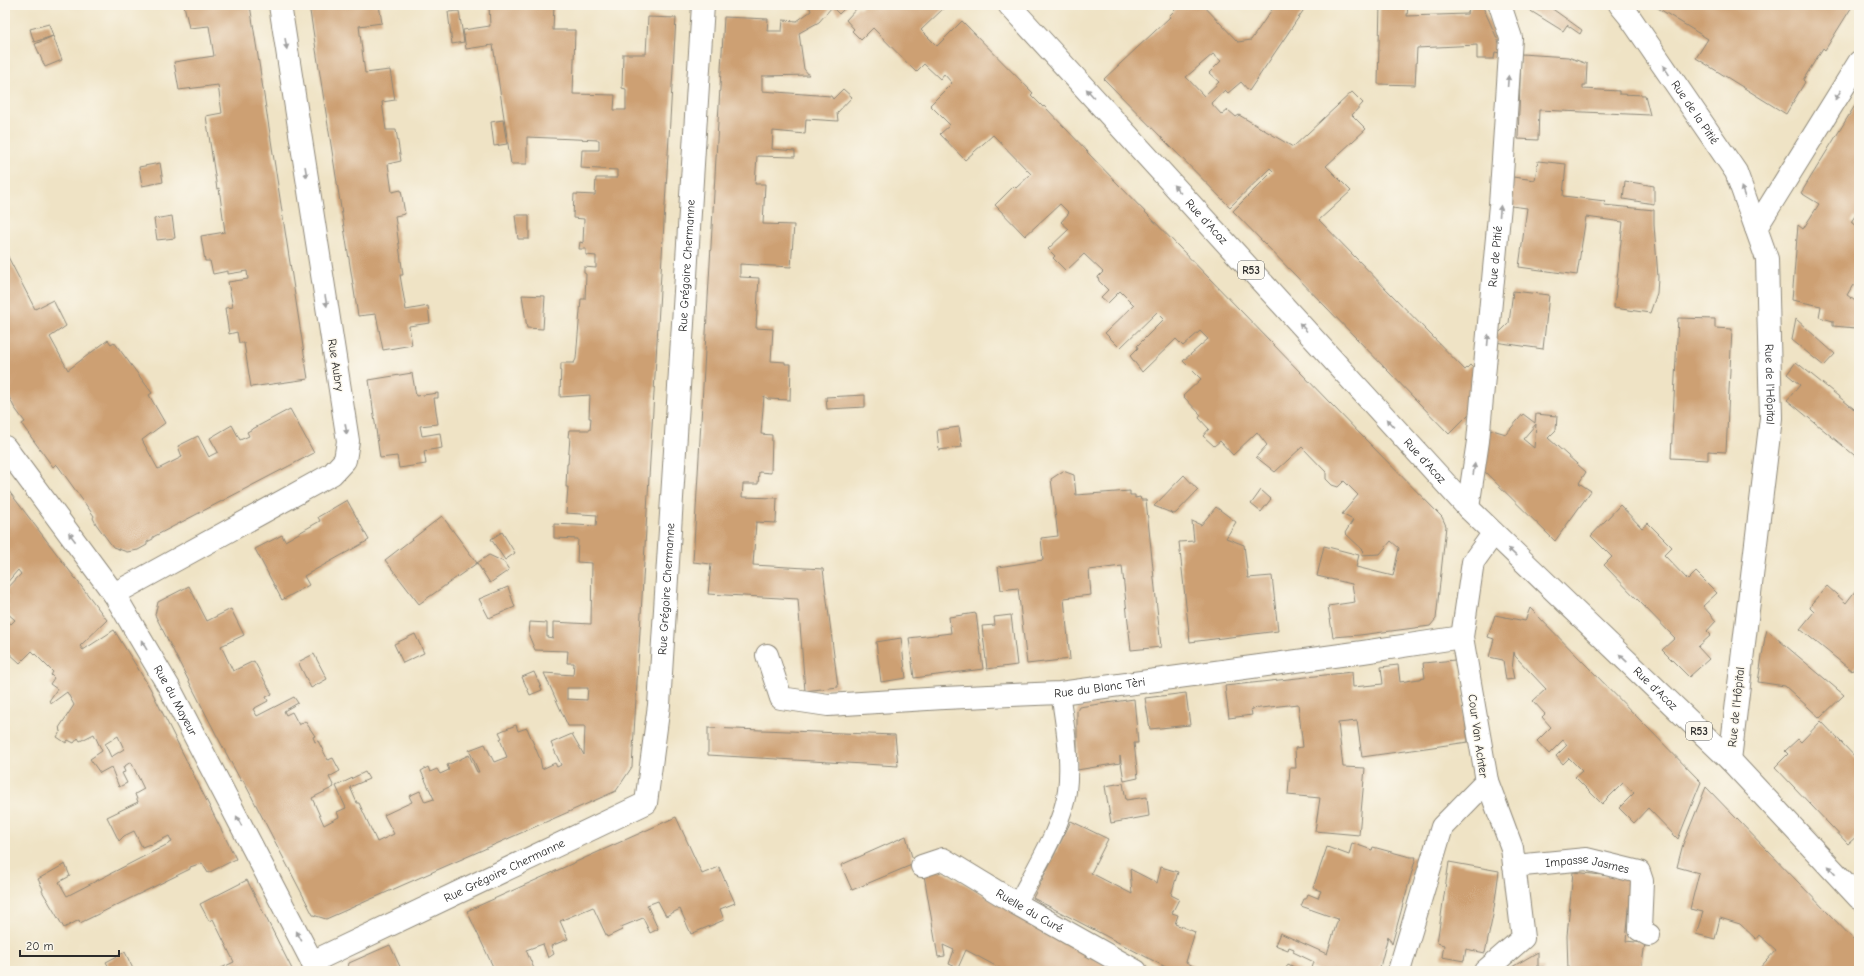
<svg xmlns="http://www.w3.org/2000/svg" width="1864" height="976" font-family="'Comic Neue',sans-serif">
<rect width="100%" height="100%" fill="#fbf7ec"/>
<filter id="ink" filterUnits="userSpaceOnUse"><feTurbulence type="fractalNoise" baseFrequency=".025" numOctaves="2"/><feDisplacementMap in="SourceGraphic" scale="8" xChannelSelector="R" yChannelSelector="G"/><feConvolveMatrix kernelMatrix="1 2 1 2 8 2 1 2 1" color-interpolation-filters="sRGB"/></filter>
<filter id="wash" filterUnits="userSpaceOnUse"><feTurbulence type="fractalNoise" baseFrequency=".012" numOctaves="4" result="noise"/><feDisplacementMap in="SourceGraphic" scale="16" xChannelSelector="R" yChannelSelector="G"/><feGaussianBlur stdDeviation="0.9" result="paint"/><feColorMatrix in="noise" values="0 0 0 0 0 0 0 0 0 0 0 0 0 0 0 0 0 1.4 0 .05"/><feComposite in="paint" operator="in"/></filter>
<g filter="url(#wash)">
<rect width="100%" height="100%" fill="#efe3c5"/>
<g id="blocks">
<g fill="#cda073" fill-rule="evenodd">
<path d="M 184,5 L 250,5 L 308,379 L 251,387 L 244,343 L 239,343 L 237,332 L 229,334 L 225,308 L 233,307 L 228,282 L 248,279 L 247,271 L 228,274 L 228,271 L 213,274 L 210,261 L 205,261 L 201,236 L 225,232 L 219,188 L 217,189 L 206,116 L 222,113 L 218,85 L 179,90 L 174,62 L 214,56 L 209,26 L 189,28 Z"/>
<path d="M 309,5 L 379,5 L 382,23 L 359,26 L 365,73 L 390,70 L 395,100 L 382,102 L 386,130 L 396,130 L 401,161 L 388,164 L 392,192 L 401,190 L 405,214 L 395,216 L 403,275 L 400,275 L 406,310 L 428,306 L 430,323 L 409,326 L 412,345 L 383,350 L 376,314 L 358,316 Z"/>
<path d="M 489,5 L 554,5 L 553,30 L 575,30 L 573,94 L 615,95 L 614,110 L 626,110 L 626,89 L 622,88 L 623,54 L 646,54 L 648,17 L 676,18 L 632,767 L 616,791 L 326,919 L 313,915 L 243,780 L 241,781 L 218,738 L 155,615 L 158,602 L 189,586 L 207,621 L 231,609 L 244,635 L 221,646 L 233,671 L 254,661 L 272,694 L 266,697 L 268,701 L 253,709 L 257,716 L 294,697 L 298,703 L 284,711 L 286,715 L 292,712 L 299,725 L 305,721 L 315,736 L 313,737 L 315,742 L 318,741 L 328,760 L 333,758 L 340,771 L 329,777 L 334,787 L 312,798 L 324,825 L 339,817 L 337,812 L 346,808 L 336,786 L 365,772 L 369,779 L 350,787 L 357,803 L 359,803 L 377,842 L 394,834 L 384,815 L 412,802 L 409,796 L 420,791 L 425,802 L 434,799 L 421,771 L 428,767 L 430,772 L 437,769 L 440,774 L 449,770 L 447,765 L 469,755 L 477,772 L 479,772 L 469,750 L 485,744 L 494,762 L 507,757 L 500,739 L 502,738 L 499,732 L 516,725 L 518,731 L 527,728 L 540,759 L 542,769 L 555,763 L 557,767 L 561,765 L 551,743 L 572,734 L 584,755 L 585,726 L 568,726 L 544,673 L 573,675 L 574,663 L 567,663 L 568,651 L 535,650 L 529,636 L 530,622 L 547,623 L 547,637 L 553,638 L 553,622 L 591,624 L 592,563 L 577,562 L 578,539 L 554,538 L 554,524 L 596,526 L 597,515 L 566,513 L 568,487 L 566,487 L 567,464 L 568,464 L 570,437 L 568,437 L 569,430 L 590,430 L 591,418 L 589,418 L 590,395 L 560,397 L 561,363 L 574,363 L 576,359 L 581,299 L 585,299 L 586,274 L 584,273 L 584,267 L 596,268 L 596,256 L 586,255 L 586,249 L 579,249 L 580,242 L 583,243 L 584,219 L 573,218 L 574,194 L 595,195 L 596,178 L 617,178 L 617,170 L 581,168 L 582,150 L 599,150 L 599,140 L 527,137 L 527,164 L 511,164 L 493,45 L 466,49 L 463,30 L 490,26 ZM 567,688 L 588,688 L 587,700 L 567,699 Z"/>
<path d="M 809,5 L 848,5 L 839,14 L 832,7 L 819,22 L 799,33 L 804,69 L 809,75 L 762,76 L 762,91 L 831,96 L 833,99 L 843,89 L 852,97 L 837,113 L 838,121 L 806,119 L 805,134 L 773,131 L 772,149 L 795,151 L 795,157 L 757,156 L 755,184 L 765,184 L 763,224 L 794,225 L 791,267 L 740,264 L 740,277 L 759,278 L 756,328 L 773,329 L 771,361 L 785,362 L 785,364 L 791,364 L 790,400 L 768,399 L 764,396 L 761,434 L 772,435 L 771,473 L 759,472 L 758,484 L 743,484 L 742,497 L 777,498 L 776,523 L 756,522 L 753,565 L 823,569 L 838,687 L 805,691 L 798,599 L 708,594 L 711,564 L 693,562 L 724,17 L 768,19 L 767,31 L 782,31 L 783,20 L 797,21 L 811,11 Z"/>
<path d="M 864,5 L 943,5 L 945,7 L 921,30 L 937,46 L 962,21 L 1033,93 L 1031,95 L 1043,107 L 1044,106 L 1088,152 L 1087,152 L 1362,436 L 1442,517 L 1446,526 L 1436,619 L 1430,626 L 1360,635 L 1333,637 L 1328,606 L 1355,602 L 1352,584 L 1317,576 L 1324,546 L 1359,555 L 1356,567 L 1393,576 L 1399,548 L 1391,541 L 1380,554 L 1361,555 L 1364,551 L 1345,533 L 1353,520 L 1342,514 L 1358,495 L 1344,481 L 1338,487 L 1332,485 L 1326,479 L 1326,472 L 1302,447 L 1275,472 L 1256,457 L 1267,445 L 1257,432 L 1233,455 L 1220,441 L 1214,446 L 1203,436 L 1209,429 L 1199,418 L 1201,415 L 1183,396 L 1201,379 L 1183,361 L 1208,339 L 1200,331 L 1183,346 L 1176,339 L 1142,372 L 1130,356 L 1138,348 L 1137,346 L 1164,319 L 1157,312 L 1120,348 L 1105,333 L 1134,305 L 1120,291 L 1108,303 L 1101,297 L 1108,290 L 1099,281 L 1098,277 L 1103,272 L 1084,254 L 1066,271 L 1053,258 L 1055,256 L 1048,249 L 1069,229 L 1061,222 L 1069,213 L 1060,204 L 1025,236 L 995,205 L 1014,186 L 1016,188 L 1031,174 L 993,135 L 965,160 L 940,134 L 950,125 L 930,105 L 952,83 L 944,74 L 940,79 L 924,64 L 916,72 L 873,28 L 861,40 L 852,31 L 854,29 L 846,20 L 858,7 L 860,9 Z"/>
<path d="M 1180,5 L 1203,5 L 1238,42 L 1251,40 L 1275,5 L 1307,5 L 1249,91 L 1241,82 L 1228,93 L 1225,90 L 1211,103 L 1222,115 L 1228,110 L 1236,117 L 1239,115 L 1293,147 L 1352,92 L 1363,103 L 1352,115 L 1366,129 L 1326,166 L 1351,191 L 1319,220 L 1465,370 L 1470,365 L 1475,370 L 1471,412 L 1449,434 L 1233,211 L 1273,171 L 1270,168 L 1230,207 L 1104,79 L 1170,17 L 1169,16 ZM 1213,54 L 1221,61 L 1209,73 L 1219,82 L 1204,96 L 1186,77 Z"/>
<path d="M 1380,5 L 1408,5 L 1407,16 L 1467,14 L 1472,5 L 1482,5 L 1500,45 L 1500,53 L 1495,52 L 1494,59 L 1477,59 L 1477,45 L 1417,48 L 1415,85 L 1378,84 Z"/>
<path d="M 1521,5 L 1547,5 L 1582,30 L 1580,34 L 1567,25 L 1563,31 Z"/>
<path d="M 1653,5 L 1853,5 L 1825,50 L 1823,48 L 1803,80 L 1805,82 L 1786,114 L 1696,58 L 1708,39 Z"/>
<path d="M 459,11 L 464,42 L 452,44 L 448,12 Z"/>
<path d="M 49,24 L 53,36 L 34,42 L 30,29 Z"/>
<path d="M 53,36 L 62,60 L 45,67 L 35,44 Z"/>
<path d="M 1521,54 L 1568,57 L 1587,64 L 1586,85 L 1583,85 L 1583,89 L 1619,91 L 1619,94 L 1645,95 L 1650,115 L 1539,110 L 1538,140 L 1518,139 Z"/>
<path d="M 1859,99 L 1859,219 L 1855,216 L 1851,222 L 1859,227 L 1859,289 L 1853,285 L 1847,295 L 1858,303 L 1856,328 L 1833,326 L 1833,321 L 1819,317 L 1821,306 L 1792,300 L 1798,225 L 1803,229 L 1819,204 L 1801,193 Z"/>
<path d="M 503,120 L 507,144 L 494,146 L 491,122 Z"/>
<path d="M 1538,161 L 1566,164 L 1563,196 L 1605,201 L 1604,205 L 1654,210 L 1654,225 L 1658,277 L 1657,293 L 1650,313 L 1614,308 L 1623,222 L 1586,217 L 1577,275 L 1519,267 L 1527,208 L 1511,206 L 1513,177 L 1535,180 Z"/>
<path d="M 160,163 L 163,182 L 142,186 L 139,167 Z"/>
<path d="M 1625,181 L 1654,186 L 1654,204 L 1623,199 Z"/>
<path d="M 515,215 L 529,215 L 529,239 L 518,239 Z"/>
<path d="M 172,216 L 175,238 L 157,240 L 154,219 Z"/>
<path d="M 5,251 L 35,309 L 53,300 L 66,326 L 50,337 L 68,370 L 108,340 L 111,344 L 114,342 L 152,393 L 149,395 L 165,423 L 142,440 L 158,469 L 182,457 L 178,446 L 198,436 L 209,457 L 210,456 L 218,452 L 210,438 L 232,425 L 240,440 L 249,436 L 247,432 L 290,409 L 314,453 L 153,537 L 153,539 L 147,542 L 147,545 L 138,550 L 127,552 L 113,547 L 96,524 L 93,518 L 94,516 L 58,466 L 56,464 L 53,467 L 23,426 L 22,424 L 25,422 L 14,407 L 5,389 Z"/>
<path d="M 1513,291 L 1549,295 L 1543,349 L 1495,342 L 1494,338 L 1509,323 Z"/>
<path d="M 522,295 L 545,296 L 543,329 L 527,328 Z"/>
<path d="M 1678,318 L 1715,319 L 1715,328 L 1732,329 L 1726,452 L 1708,451 L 1708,460 L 1671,458 Z"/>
<path d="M 1796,319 L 1835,354 L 1824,366 L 1792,340 Z"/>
<path d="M 1796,362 L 1859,413 L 1859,459 L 1787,400 L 1800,385 L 1787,374 Z"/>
<path d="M 412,373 L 416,396 L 438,393 L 438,398 L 434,398 L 438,424 L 420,426 L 422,436 L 440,433 L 442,448 L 424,451 L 426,464 L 399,468 L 397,456 L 380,458 L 369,380 Z"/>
<path d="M 865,395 L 865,407 L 827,409 L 826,397 Z"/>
<path d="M 1523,414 L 1535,423 L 1536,414 L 1557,416 L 1556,430 L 1548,438 L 1586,472 L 1579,483 L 1591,491 L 1555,541 L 1480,467 L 1486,428 L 1506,434 ZM 1536,424 L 1534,448 L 1523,439 Z"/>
<path d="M 959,427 L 962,447 L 939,450 L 937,430 Z"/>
<path d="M 1063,471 L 1074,475 L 1076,495 L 1130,491 L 1130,495 L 1135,495 L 1135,498 L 1140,497 L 1141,500 L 1146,500 L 1161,647 L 1131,650 L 1122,566 L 1089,570 L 1091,595 L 1064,598 L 1070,659 L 1027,664 L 1018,588 L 1001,590 L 998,567 L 1043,560 L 1041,538 L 1058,536 L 1051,479 Z"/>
<path d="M 1184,475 L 1198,490 L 1176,513 L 1174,514 L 1154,506 Z"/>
<path d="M 5,486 L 107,620 L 80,646 L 83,650 L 114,630 L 150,688 L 236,859 L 208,873 L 202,863 L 190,867 L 190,869 L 80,923 L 79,920 L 64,928 L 42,891 L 43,889 L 38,879 L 65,864 L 70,876 L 59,882 L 67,896 L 172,842 L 169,836 L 151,845 L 150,844 L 142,847 L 134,831 L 124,836 L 119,841 L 107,817 L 138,802 L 135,794 L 144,789 L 131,762 L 123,767 L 125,772 L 122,773 L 127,783 L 119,787 L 111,767 L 100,773 L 90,759 L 102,751 L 94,734 L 80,741 L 78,738 L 74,743 L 68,740 L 66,743 L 57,737 L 61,730 L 59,728 L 74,705 L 67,692 L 52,703 L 49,701 L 57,689 L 50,684 L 54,678 L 51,675 L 53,672 L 32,651 L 20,663 L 8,652 L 5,654 L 5,619 L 11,624 L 15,620 L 5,611 L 9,606 L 5,602 L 8,597 L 5,595 L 5,591 L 21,574 L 18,570 L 5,585 ZM 118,736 L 124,749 L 111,757 L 105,744 Z"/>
<path d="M 1261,490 L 1271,499 L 1261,512 L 1251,504 Z"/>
<path d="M 347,500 L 369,540 L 304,576 L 309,585 L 282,600 L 255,549 L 282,535 L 285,541 L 320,521 L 318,517 Z"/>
<path d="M 1620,505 L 1642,528 L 1648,523 L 1672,547 L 1664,555 L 1688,580 L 1696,572 L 1717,593 L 1703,606 L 1716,621 L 1707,631 L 1711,635 L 1698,647 L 1709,659 L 1689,677 L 1662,650 L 1675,638 L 1604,565 L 1612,557 L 1591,536 Z"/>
<path d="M 1216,507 L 1236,522 L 1226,538 L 1244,545 L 1248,578 L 1272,576 L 1278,631 L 1190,642 L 1179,542 L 1194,541 L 1192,521 L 1201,525 Z"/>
<path d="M 442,516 L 477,563 L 419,604 L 385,560 Z"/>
<path d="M 502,532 L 515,553 L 505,560 L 491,539 Z"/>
<path d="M 489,555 L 504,562 L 509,570 L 490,583 L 477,563 Z"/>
<path d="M 1827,586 L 1846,603 L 1859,586 L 1859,662 L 1852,671 L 1800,629 L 1814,612 L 1810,608 L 1812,603 Z"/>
<path d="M 508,587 L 515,607 L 489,618 L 479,599 Z"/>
<path d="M 1530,608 L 1701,782 L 1678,839 L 1648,808 L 1634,823 L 1619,808 L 1634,793 L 1623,783 L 1602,804 L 1575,777 L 1582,771 L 1569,758 L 1563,764 L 1556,756 L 1567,745 L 1563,740 L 1549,754 L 1537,741 L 1551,727 L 1542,717 L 1545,714 L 1533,701 L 1546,689 L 1515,656 L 1514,652 L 1512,669 L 1514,679 L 1506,680 L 1503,660 L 1489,657 L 1494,639 L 1488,637 L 1495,615 L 1525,621 Z"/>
<path d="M 976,613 L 983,669 L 914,678 L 909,638 L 951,633 L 949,617 Z"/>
<path d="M 1011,615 L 1017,665 L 987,669 L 982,626 L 995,625 L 994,617 Z"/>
<path d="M 1767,630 L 1844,695 L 1820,718 L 1785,686 L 1758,682 L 1765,637 Z"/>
<path d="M 415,634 L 424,653 L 403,663 L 394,644 Z"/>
<path d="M 901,638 L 906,678 L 881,682 L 876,642 Z"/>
<path d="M 314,654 L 327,679 L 311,688 L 298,662 Z"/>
<path d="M 1455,660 L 1459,674 L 1468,742 L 1362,757 L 1357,721 L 1338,723 L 1343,767 L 1365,768 L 1359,835 L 1315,831 L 1320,798 L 1288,795 L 1290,768 L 1296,768 L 1295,748 L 1303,747 L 1298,704 L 1251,709 L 1252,715 L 1229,718 L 1225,686 L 1352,672 L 1353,687 L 1383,684 L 1381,667 L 1398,665 L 1400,682 L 1425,678 L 1423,663 Z"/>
<path d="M 534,672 L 542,690 L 530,695 L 522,677 Z"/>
<path d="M 1186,693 L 1190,725 L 1150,729 L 1145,698 Z"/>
<path d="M 1134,699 L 1138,743 L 1134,743 L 1138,778 L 1124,781 L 1120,756 L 1120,763 L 1077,770 L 1077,711 L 1079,707 Z"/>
<path d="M 1821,721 L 1859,761 L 1859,834 L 1848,844 L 1775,767 L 1788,754 L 1785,751 L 1798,739 L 1801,742 Z"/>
<path d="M 708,728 L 895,735 L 898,766 L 708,755 Z"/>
<path d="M 1123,783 L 1126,800 L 1147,797 L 1149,816 L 1111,823 L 1105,786 Z"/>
<path d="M 1706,787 L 1859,945 L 1859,971 L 1757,971 L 1776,950 L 1759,935 L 1756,939 L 1740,924 L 1720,918 L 1715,939 L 1696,934 L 1703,912 L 1690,909 L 1699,873 L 1677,867 L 1683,844 Z"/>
<path d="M 676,817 L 702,874 L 719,867 L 735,903 L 720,909 L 724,920 L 691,934 L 680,909 L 666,916 L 658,901 L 647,905 L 658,929 L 650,933 L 643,918 L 621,927 L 622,930 L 607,937 L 593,907 L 560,921 L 568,939 L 551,946 L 554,954 L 548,958 L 543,944 L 526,950 L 535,971 L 495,971 L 467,911 Z"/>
<path d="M 1071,821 L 1108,839 L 1091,873 L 1132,894 L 1130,869 L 1157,883 L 1161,867 L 1178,872 L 1171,895 L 1179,899 L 1172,913 L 1178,915 L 1175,924 L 1195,932 L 1186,962 L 1202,971 L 1173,971 L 1033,898 Z"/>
<path d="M 906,836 L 914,864 L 852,890 L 841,865 Z"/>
<path d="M 1352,843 L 1372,850 L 1373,847 L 1410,857 L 1416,857 L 1392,944 L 1388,936 L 1379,971 L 1317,971 L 1312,968 L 1314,962 L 1293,952 L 1294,949 L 1289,947 L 1288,950 L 1275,945 L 1280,933 L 1327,954 L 1338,919 L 1301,906 L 1304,899 L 1306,899 L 1308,894 L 1318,898 L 1321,891 L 1313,888 L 1327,847 L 1349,855 Z"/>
<path d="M 1449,862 L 1499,871 L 1493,915 L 1485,953 L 1466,949 L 1464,961 L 1442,957 L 1444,945 L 1437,943 Z"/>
<path d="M 935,867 L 1116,971 L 1005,971 L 966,950 L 958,968 L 949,964 L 954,950 L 943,945 L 945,956 L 938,957 L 924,875 Z"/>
<path d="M 1573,872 L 1632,878 L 1626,941 L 1645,943 L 1641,971 L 1568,971 L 1567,936 Z"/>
<path d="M 247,880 L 255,896 L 293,971 L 215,971 L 234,962 L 213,919 L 209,921 L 200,904 Z"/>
<path d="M 390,945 L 402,971 L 347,971 L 349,963 Z"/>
<path d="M 125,952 L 134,971 L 111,971 L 106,962 Z"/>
<path d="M 1538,952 L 1538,967 L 1544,967 L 1544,971 L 1505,971 Z"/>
<path d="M 1288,964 L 1302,971 L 1285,971 Z"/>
</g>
</g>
</g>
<g filter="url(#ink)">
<use href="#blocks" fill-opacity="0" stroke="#8d8778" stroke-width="1"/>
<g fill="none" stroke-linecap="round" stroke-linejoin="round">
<g stroke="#8d8778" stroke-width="20">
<path id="service" d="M 1017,904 C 1033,872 1063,826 1067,791 C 1071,759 1065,725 1060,693"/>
</g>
<g stroke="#8d8778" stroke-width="24">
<g id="minor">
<path id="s1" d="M 1620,5 L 1629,16 L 1736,172 L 1767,259 L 1771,418 L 1730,760"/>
<path d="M 1756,228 L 1859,62"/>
<path id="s2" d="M 5,447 L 114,594 L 169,687 L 317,971"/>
<path id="s3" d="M 1468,508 L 1478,441 L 1500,205 L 1511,38 L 1500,5"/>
<path d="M 114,594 L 332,474 L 345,460 L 348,441 L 280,5"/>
<path id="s4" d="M 767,655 L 781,698 L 828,705 L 944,698 L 1060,693 L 1363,652 L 1462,637"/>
<path id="s5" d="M 922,866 L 943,859 L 1017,904 L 1136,971"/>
<path id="s6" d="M 1514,866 L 1586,859 L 1639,872 L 1642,881 L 1640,930 L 1649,935"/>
<path id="s7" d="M 312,962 L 646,803 L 659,705 L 703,5"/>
<path d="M 1399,971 L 1442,827 L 1487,781 L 1462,637 L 1473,562 L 1493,534"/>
<path d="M 1485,971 L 1523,938 L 1512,848 L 1487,781"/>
</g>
</g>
<g stroke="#8d8778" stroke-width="24">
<g id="primary">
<path id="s8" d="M 1009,5 L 1468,508 L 1730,760 L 1859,898"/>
</g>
</g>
<use href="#service" stroke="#fff" stroke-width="18"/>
<use href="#minor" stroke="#fff" stroke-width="22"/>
<use href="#primary" stroke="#fff" stroke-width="22"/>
</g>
<defs><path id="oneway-solid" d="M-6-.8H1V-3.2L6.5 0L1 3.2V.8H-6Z"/></defs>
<g fill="#a0a0a0">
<use href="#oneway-solid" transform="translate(286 44) rotate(81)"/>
<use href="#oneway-solid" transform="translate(1666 70) rotate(-124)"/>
<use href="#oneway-solid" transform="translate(1508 81) rotate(-86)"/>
<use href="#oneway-solid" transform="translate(1090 93) rotate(-132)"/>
<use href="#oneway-solid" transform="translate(1838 95) rotate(122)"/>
<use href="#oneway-solid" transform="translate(306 172) rotate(81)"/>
<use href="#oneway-solid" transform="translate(1177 189) rotate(-132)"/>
<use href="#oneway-solid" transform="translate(1743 192) rotate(-110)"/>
<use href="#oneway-solid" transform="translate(1500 211) rotate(-85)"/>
<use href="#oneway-solid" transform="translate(326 301) rotate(81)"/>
<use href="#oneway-solid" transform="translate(1303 327) rotate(-132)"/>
<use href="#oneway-solid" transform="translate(1488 340) rotate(-85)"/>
<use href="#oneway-solid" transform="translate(1390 423) rotate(-132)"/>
<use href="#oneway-solid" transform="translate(346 429) rotate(81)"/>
<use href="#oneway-solid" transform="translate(1474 469) rotate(-82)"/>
<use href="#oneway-solid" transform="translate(72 537) rotate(-127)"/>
<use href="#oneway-solid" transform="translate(1512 552) rotate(-136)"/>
<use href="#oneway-solid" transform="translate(144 645) rotate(-120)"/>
<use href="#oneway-solid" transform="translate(1623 658) rotate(-136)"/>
<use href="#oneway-solid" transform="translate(239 821) rotate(-118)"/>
<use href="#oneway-solid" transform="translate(1832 870) rotate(-133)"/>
<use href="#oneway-solid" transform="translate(299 936) rotate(-118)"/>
</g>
</g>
<g text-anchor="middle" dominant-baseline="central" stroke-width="3" stroke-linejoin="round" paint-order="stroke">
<g fill="#fbf7ec" stroke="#696865" stroke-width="1">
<rect x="1238" y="261" width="26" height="18" rx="3"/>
<rect x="1686" y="722" width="26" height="18" rx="3"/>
</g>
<g font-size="11" font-weight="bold" fill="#2b2b2b">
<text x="1251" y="270">R53</text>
<text x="1699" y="731">R53</text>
</g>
<g font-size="12" fill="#2b2b2b" stroke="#fbf7ec">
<text stroke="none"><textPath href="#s1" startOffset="131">Rue de la Pitié</textPath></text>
<text stroke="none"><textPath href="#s8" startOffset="293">Rue d'Acoz</textPath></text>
<text stroke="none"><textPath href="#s3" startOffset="253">Rue de Pitié</textPath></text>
<text stroke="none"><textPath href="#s7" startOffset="909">Rue Grégoire Chermanne</textPath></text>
<text transform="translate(336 365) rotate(81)">Rue Aubry</text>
<text stroke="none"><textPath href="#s1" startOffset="421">Rue de l'Hôpital</textPath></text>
<text stroke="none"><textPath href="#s8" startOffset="617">Rue d'Acoz</textPath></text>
<text stroke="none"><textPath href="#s7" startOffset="585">Rue Grégoire Chermanne</textPath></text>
<text stroke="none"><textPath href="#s4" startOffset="365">Rue du Blanc Tèri</textPath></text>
<text stroke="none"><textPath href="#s8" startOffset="941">Rue d'Acoz</textPath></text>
<text stroke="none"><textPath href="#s2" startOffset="306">Rue du Mayeur</textPath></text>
<text transform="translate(1736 707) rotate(-84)">Rue de l'Hôpital</text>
<text transform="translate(1478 736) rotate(82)">Cour Van Achter</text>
<text stroke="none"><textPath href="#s6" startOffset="74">Impasse Jasmes</textPath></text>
<text stroke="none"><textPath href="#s7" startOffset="213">Rue Grégoire Chermanne</textPath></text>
<text stroke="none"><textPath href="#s5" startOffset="123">Ruelle du Curé</textPath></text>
</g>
</g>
<rect width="1864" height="976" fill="none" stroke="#fbf7ec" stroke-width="20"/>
<path d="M20 950v6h99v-6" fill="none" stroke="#2b2b2b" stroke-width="2"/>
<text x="26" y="950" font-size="12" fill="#2b2b2b" stroke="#fbf7ec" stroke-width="3" paint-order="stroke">20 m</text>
</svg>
